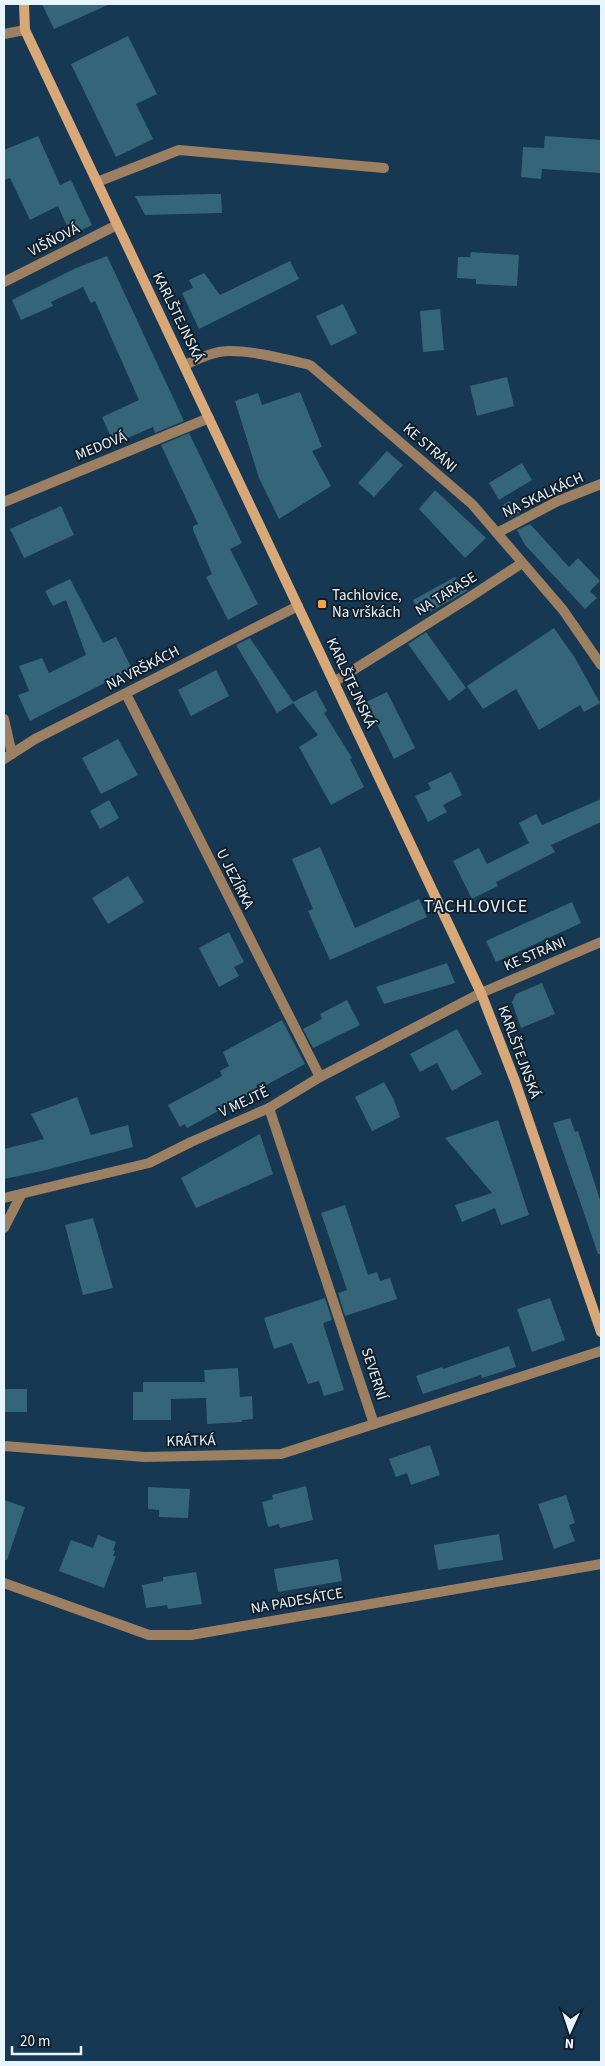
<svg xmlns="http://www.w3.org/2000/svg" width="605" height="2066" font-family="'Source Sans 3',sans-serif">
<rect width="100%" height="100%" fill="#173852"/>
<g fill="#356578">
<path d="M 42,4 L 110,4 L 54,29 Z"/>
<path d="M 128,36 L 157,94 L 136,104 L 153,139 L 116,157 L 71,64 Z"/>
<path d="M 38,136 L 60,185 L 71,180 L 92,225 L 71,235 L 58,206 L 30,220 L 10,178 L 4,180 L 4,150 Z"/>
<path d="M 545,136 L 601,140 L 601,173 L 542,169 L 541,179 L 521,177 L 523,147 L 544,148 Z"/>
<path d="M 210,194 L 221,194 L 222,213 L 145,215 L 135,196 Z"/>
<path d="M 471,252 L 519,255 L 517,286 L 476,284 L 476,279 L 457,278 L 458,257 L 470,257 Z"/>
<path d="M 107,256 L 184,421 L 155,433 L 153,427 L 114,444 L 102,417 L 139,400 L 95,301 L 91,303 L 83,287 L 51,302 L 53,306 L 21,320 L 12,300 L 76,268 Z"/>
<path d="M 290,261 L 299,279 L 199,329 L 182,293 L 193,288 L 189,280 L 204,273 L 220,295 Z"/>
<path d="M 343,304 L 357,333 L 331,346 L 316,316 Z"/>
<path d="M 440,309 L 444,350 L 423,352 L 420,311 Z"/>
<path d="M 507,377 L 514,406 L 477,416 L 470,386 Z"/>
<path d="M 300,392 L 322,447 L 312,451 L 331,486 L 279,519 L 259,478 L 235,401 L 258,393 L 262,405 Z"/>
<path d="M 189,433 L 242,543 L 230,549 L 258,604 L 228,620 L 206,577 L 212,574 L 193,530 L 193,526 L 198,524 L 161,445 Z"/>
<path d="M 387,451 L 403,465 L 374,497 L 358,483 Z"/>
<path d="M 522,463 L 532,480 L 499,500 L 489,483 Z"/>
<path d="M 435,490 L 486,538 L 465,558 L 419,509 Z"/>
<path d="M 509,501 L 520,513 L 510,518 L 503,505 Z"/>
<path d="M 61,506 L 74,535 L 24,558 L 10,529 Z"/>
<path d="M 530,524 L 569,567 L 578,558 L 600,581 L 590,591 L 597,598 L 585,609 L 525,545 L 517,530 Z"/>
<path d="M 455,577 L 467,591 L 421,617 L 413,600 Z"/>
<path d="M 70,579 L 103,643 L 116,637 L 132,669 L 30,721 L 18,695 L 29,691 L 19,666 L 42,658 L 49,673 L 86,655 L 66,600 L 53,606 L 45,591 Z"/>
<path d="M 554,628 L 575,658 L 600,703 L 584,712 L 580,705 L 539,730 L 516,689 L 483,709 L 467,686 Z"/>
<path d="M 426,632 L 466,688 L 449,701 L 408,644 Z"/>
<path d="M 250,638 L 293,702 L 316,690 L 327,711 L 324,713 L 352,758 L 350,759 L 364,787 L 331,805 L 299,747 L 318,735 L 293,703 L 277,713 L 236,645 Z"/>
<path d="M 216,670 L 229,696 L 191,716 L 178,690 Z"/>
<path d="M 387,692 L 415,748 L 394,759 L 366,702 Z"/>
<path d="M 118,739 L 138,775 L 101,794 L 82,758 Z"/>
<path d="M 451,772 L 462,795 L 443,805 L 447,812 L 428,822 L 415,796 L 431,789 L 428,783 Z"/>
<path d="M 601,799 L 601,822 L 551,845 L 555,852 L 496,882 L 498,886 L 472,899 L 453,861 L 479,848 L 487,864 L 529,843 L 519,823 L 536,814 L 542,825 Z"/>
<path d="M 109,800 L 119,818 L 100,829 L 90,811 Z"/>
<path d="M 320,847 L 355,928 L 419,899 L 427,917 L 330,960 L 308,911 L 313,909 L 292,859 Z"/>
<path d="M 128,876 L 144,902 L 108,924 L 92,898 Z"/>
<path d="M 572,902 L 581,923 L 496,962 L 486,941 Z"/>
<path d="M 229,932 L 244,962 L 234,967 L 239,976 L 219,987 L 199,948 Z"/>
<path d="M 447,963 L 455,983 L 384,1004 L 376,987 Z"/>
<path d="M 542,983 L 555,1014 L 521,1028 L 512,1002 L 516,994 Z"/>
<path d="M 347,1000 L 360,1025 L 313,1048 L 303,1029 L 322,1019 L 320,1014 Z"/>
<path d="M 282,1020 L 305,1064 L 187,1128 L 185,1124 L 180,1127 L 168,1105 L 222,1076 L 220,1071 L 229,1066 L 223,1052 Z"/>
<path d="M 457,1029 L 482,1074 L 452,1091 L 437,1063 L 420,1072 L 410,1054 Z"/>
<path d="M 384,1082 L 394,1100 L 400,1117 L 372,1131 L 355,1097 Z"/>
<path d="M 77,1097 L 91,1135 L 128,1125 L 133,1147 L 46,1170 L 4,1179 L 4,1149 L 44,1139 L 31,1114 Z"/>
<path d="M 570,1118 L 575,1132 L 578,1131 L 601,1203 L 601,1254 L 598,1254 L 553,1123 Z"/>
<path d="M 498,1120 L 529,1215 L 501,1225 L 495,1208 L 462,1222 L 455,1205 L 492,1193 L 445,1138 Z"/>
<path d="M 260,1134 L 273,1174 L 196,1208 L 181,1178 Z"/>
<path d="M 345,1205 L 368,1275 L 377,1272 L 380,1281 L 390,1278 L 397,1299 L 345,1316 L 338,1293 L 347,1290 L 321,1213 Z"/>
<path d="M 93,1218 L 113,1288 L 83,1295 L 65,1225 Z"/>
<path d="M 325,1298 L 332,1320 L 323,1323 L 344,1390 L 324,1396 L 319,1381 L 308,1384 L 292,1343 L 274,1349 L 264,1318 Z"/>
<path d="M 550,1298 L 565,1340 L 532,1352 L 517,1309 Z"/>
<path d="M 509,1346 L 516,1367 L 482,1378 L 481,1375 L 423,1394 L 416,1376 L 442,1367 L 443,1369 Z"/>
<path d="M 238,1368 L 240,1397 L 252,1396 L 253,1419 L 242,1420 L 242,1422 L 207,1424 L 206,1398 L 171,1399 L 171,1420 L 133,1420 L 133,1392 L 143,1392 L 143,1382 L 205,1382 L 204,1370 Z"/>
<rect x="4" y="1389" width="23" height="23"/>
<path d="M 430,1445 L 440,1475 L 411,1485 L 407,1473 L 396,1477 L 389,1459 Z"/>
<path d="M 306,1486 L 313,1520 L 280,1528 L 279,1524 L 268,1527 L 262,1502 L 273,1499 L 272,1495 Z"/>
<path d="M 148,1487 L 190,1489 L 188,1518 L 159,1517 L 159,1510 L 148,1509 Z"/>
<path d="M 566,1495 L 575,1523 L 569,1525 L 575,1541 L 554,1549 L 538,1504 Z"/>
<path d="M 4,1500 L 25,1507 L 7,1560 L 4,1560 Z"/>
<path d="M 499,1534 L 503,1560 L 438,1570 L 434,1545 Z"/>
<path d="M 98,1535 L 116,1542 L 113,1550 L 115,1551 L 113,1556 L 116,1556 L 104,1588 L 59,1571 L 71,1540 L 93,1548 Z"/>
<path d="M 338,1559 L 342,1581 L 278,1592 L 274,1569 Z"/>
<path d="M 196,1572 L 202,1604 L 168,1609 L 167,1605 L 146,1608 L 142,1585 L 163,1581 L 163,1577 Z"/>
</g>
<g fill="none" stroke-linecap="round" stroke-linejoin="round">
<g stroke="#9d7f62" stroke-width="10">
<path d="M 4,34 L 25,30"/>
<path d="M 97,182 L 179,150 L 384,168"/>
<path d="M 4,282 L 117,225"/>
<path d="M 185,365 C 198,359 214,351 229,351 C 256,351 284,359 310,365 L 472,504 L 563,610 L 601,665"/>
<path d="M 4,502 L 209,418"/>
<path d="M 497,533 L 558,501 L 601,484"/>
<path d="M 334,682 L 470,597 L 522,563"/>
<path d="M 126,694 L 320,1077"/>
<path d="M 4,719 L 12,754"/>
<path d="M 4,759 L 35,739 L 298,606"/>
<path d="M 269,1108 L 374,1424"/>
<path d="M 4,1198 L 149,1163 L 191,1142 L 269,1108 L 320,1077 L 481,993 L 601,942"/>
<path d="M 4,1228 L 21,1195"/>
<path d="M 4,1446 L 145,1457 L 281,1454 L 601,1351"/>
<path d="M 4,1583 L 149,1635 L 191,1635 L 601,1564"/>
</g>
<path stroke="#d8a879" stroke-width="10" d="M 24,4 L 25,30 L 481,993 L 515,1081 L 601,1332"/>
</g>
<rect fill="#f6a247" stroke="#101e2a" stroke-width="2" x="317" y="599" width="10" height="10" rx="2.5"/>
<g text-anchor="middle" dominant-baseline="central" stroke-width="4" stroke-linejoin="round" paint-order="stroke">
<g font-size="15" fill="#e8f4fe" stroke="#101e2a">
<text transform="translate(54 240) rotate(-27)">VIŠŇOVÁ</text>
<text transform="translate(178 317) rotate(64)">KARLŠTEJNSKÁ</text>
<text transform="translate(101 446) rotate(-22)">MEDOVÁ</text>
<text transform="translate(430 448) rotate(41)">KE STRÁNI</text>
<text transform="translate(543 495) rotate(-25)">NA SKALKÁCH</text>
<text transform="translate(446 594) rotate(-32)">NA TARASE</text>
<text transform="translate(143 668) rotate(-27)">NA VRŠKÁCH</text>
<text transform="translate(351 683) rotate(65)">KARLŠTEJNSKÁ</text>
<text transform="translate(235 879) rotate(63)">U JEZÍRKA</text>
<text transform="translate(535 954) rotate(-23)">KE STRÁNI</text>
<text transform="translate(519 1052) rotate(70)">KARLŠTEJNSKÁ</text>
<text transform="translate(244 1102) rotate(-25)">V MEJTĚ</text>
<text transform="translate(374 1374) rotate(72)">SEVERNÍ</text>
<text transform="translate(191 1441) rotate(-1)">KRÁTKÁ</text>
<text transform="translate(297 1601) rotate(-10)">NA PADESÁTCE</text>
</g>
<g font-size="15" fill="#e8f4fe" stroke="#101e2a" text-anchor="start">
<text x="332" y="595">Tachlovice,<tspan x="332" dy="17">Na vrškách</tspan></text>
</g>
<g font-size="18" letter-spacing="1" fill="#e8f4fe" stroke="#101e2a">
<text x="476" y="906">TACHLOVICE</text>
</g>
</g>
<rect width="605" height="2066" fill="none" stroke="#e8f4fe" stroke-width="10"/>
<g transform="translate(570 2031) rotate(183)" stroke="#101e2a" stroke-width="4" paint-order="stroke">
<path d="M0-4L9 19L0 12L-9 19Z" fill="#e8f4fe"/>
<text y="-8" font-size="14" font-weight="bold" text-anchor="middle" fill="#e8f4fe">N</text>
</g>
<path d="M12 2046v8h69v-8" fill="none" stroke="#e8f4fe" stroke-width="2.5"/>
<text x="20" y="2046" font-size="15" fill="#e8f4fe" stroke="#101e2a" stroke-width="4" paint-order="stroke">20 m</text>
</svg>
